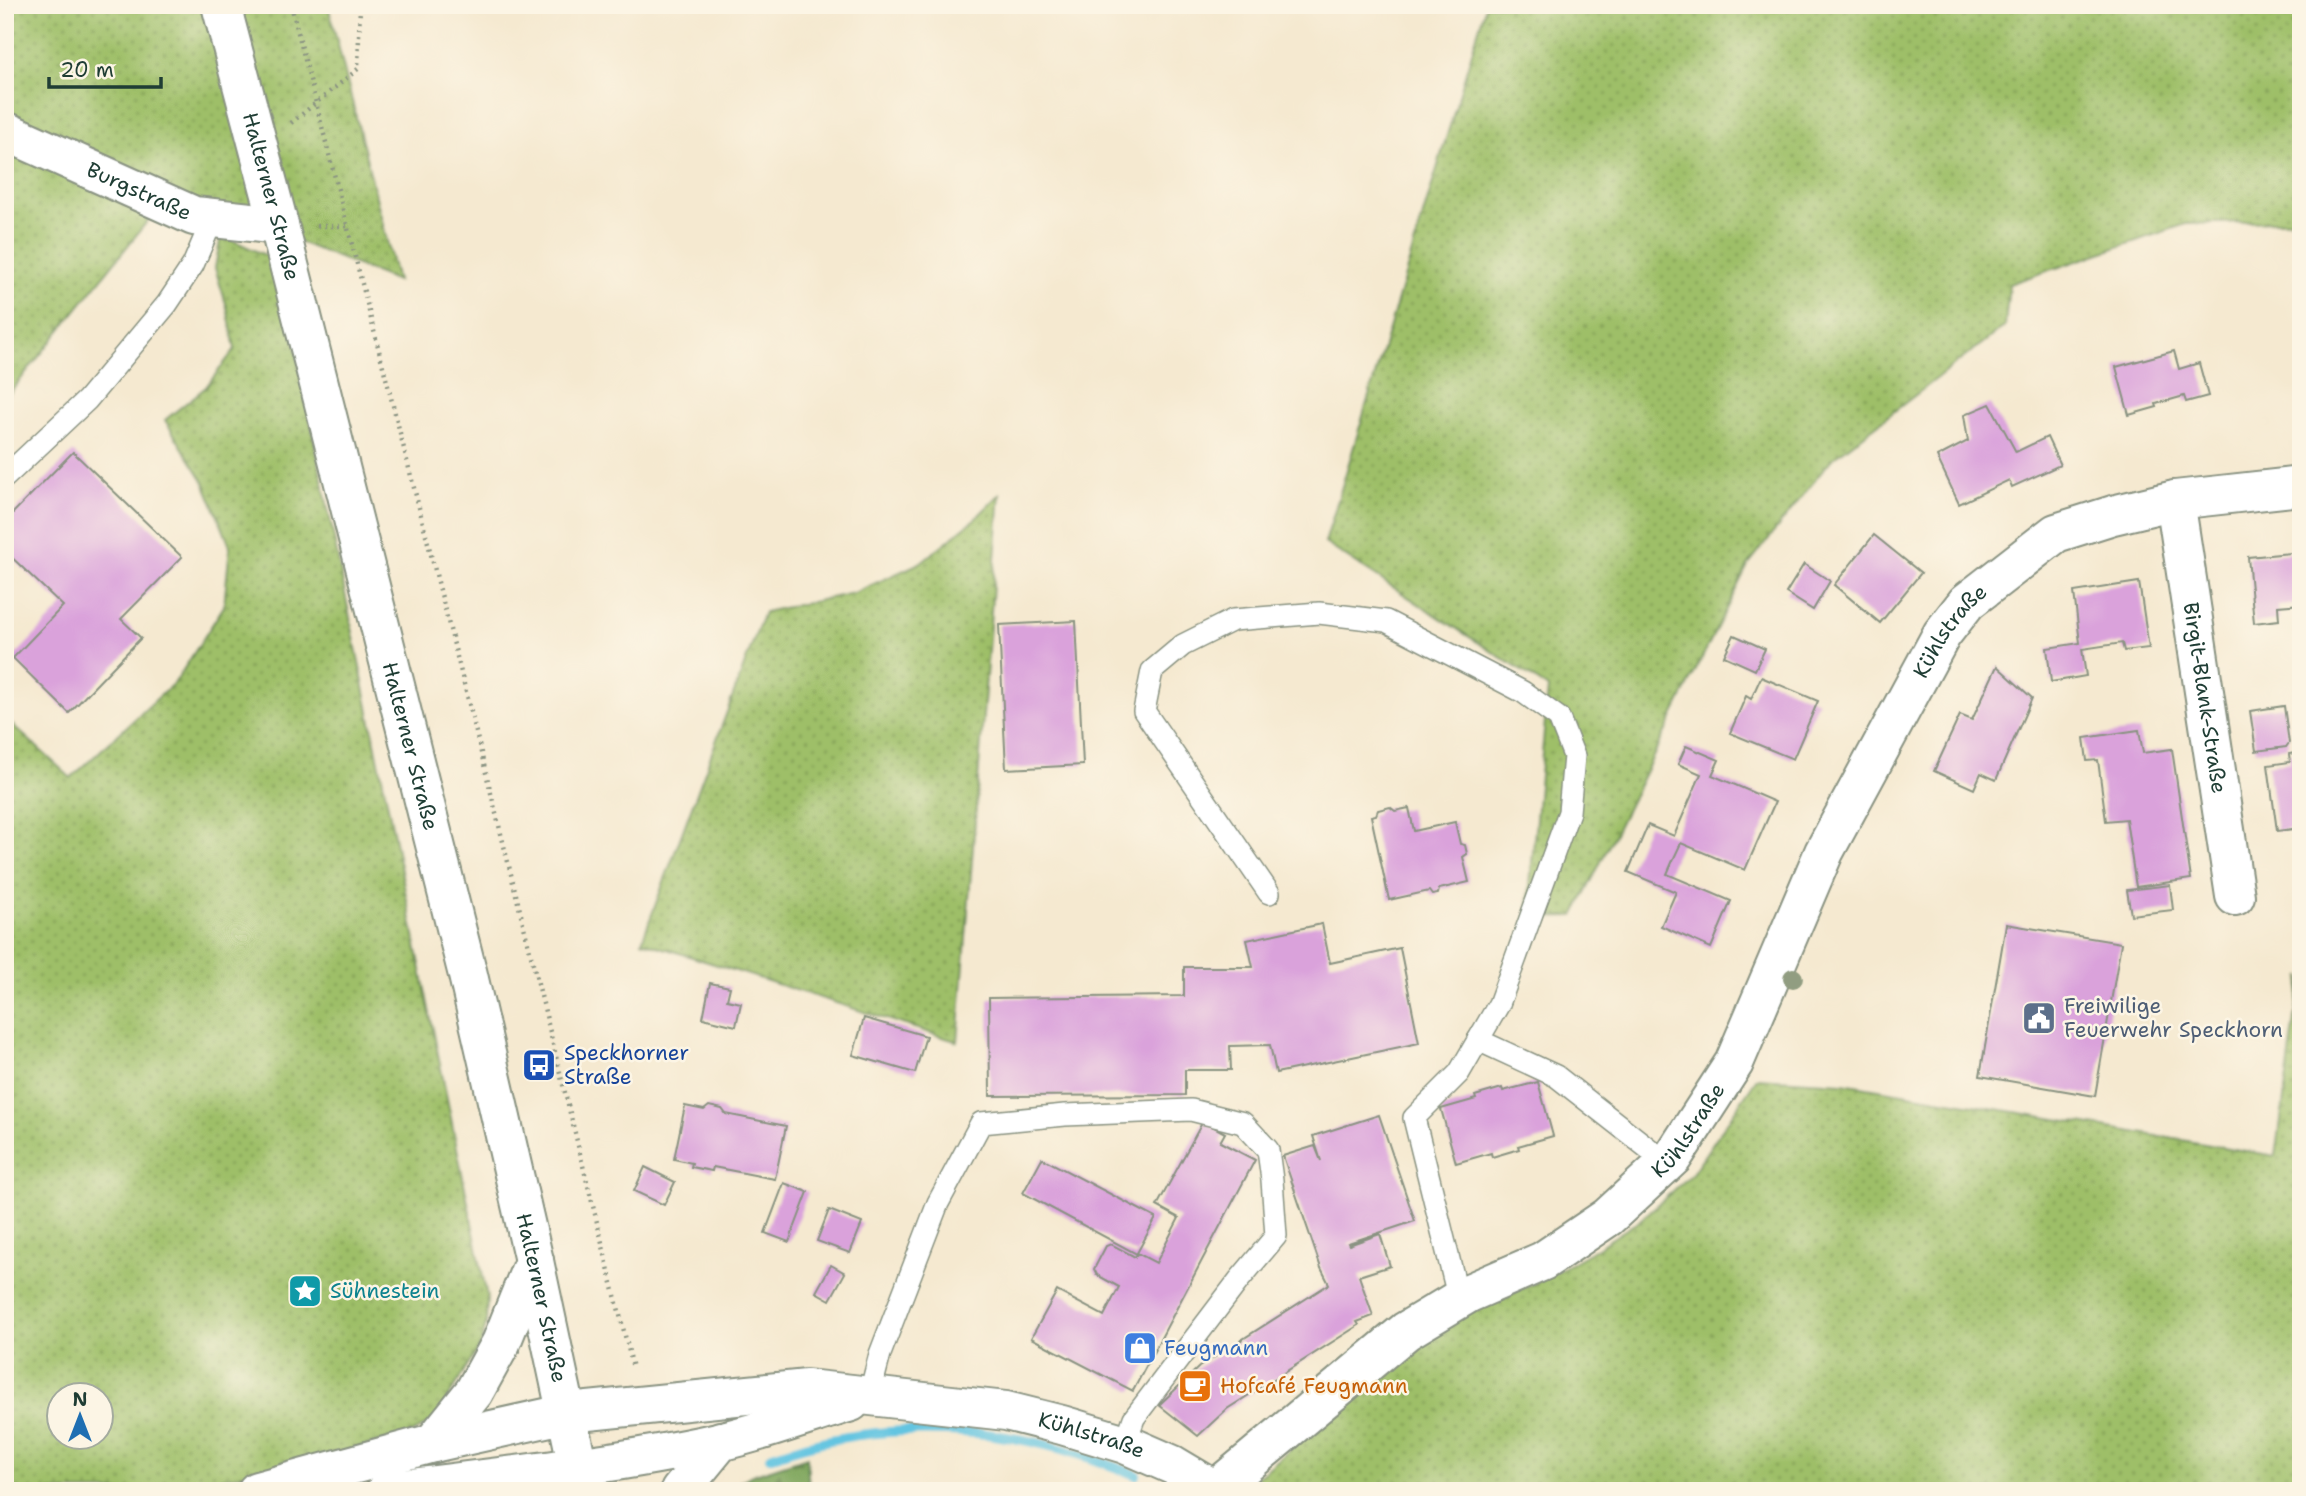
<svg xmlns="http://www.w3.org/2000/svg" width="2306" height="1496" font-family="'Shantell Sans',sans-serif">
<defs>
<pattern id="grass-dots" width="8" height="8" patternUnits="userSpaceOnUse" patternTransform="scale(1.75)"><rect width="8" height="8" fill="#9ebf68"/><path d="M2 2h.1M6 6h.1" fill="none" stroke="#809c56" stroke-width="1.8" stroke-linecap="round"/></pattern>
<pattern id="forest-firs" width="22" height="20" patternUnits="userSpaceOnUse" patternTransform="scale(1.75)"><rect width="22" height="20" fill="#7ea65c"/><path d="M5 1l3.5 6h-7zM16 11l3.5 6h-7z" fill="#67884d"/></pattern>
</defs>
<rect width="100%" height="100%" fill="#fcf5e5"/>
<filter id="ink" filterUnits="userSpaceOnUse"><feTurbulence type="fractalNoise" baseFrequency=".0143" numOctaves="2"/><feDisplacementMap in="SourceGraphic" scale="14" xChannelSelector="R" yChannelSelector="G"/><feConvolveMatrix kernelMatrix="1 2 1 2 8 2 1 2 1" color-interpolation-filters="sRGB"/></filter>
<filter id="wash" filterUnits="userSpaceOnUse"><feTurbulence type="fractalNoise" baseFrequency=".00686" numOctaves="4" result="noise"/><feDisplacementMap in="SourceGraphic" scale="28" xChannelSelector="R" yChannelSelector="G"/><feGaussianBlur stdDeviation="1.57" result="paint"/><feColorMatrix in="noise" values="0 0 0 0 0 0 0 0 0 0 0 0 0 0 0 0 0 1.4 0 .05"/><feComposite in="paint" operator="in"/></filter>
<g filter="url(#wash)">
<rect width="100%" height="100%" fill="#f5e9d0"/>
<g fill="url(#grass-dots)" stroke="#5e7e4e" stroke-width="2" fill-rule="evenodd">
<path d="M 5,5 L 328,5 L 397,281 L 181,195 L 5,117 Z"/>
<path d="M 1486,5 L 2301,5 L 2301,220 L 2186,224 L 2009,284 L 2005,326 L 1831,460 L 1748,565 L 1574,916 L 1527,917 L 1548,688 L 1325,543 Z"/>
<path d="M 5,139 L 158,208 L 5,399 Z"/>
<path d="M 221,235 L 278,261 L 487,1297 L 486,1324 L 481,1344 L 435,1419 L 410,1435 L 256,1472 L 151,1491 L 5,1491 L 5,718 L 71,778 L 176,681 L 224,606 L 230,546 L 204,482 L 165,420 L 206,387 L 235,349 L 227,307 L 215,268 ZM 60,1394 L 102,1394 L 102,1436 L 60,1436 Z"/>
<path d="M 1000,494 L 958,1042 L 642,941 L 764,612 L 854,593 L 920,563 L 976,518 Z"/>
<path d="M 2301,976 L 2301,1491 L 1249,1491 L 1253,1481 L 1434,1328 L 1540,1281 L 1589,1253 L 1639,1221 L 1691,1175 L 1757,1078 L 1843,1083 L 2276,1156 Z"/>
</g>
<path fill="url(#forest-firs)" stroke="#4e7248" stroke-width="2" d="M 807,1457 L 809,1491 L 724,1491 L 752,1475 Z"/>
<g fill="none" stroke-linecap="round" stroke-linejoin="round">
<path stroke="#63c5e1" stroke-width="10" d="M 770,1457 C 863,1423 970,1423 1065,1450 C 1089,1457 1113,1466 1136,1475"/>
</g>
<g id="blocks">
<g fill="#daa2db">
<path d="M 2174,351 L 2179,369 L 2199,363 L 2208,396 L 2186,402 L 2184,396 L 2156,404 L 2157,407 L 2129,415 L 2116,367 Z"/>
<path d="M 1990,404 L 2016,452 L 2047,437 L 2060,465 L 2012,487 L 2009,480 L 1959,504 L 1937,457 L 1968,441 L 1964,415 Z"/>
<path d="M 73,452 L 182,557 L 121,619 L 141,638 L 69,713 L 13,658 L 63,606 L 5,551 L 5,521 Z"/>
<path d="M 1874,535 L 1921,573 L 1880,623 L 1834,585 Z"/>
<path d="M 2301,552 L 2301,604 L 2278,606 L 2279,620 L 2254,623 L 2248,557 Z"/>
<path d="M 1804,564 L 1830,581 L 1813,610 L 1786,593 Z"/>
<path d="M 2139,582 L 2149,648 L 2124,651 L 2122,643 L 2082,649 L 2086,676 L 2051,682 L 2047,648 L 2080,643 L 2074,592 Z"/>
<path d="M 1076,621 L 1083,765 L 1006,769 L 999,625 Z"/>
<path d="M 1734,635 L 1765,649 L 1755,670 L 1724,656 Z"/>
<path d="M 1997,666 L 2032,698 L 1996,780 L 1981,773 L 1974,789 L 1934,771 L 1960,715 L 1972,720 Z"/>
<path d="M 1761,677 L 1818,701 L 1793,759 L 1730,733 L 1746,696 L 1751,699 Z"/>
<path d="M 2284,706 L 2289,743 L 2286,747 L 2256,751 L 2250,711 Z"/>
<path d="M 2139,730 L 2143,753 L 2172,749 L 2191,879 L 2136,887 L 2126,819 L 2106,821 L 2098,760 L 2087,761 L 2084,738 Z"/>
<path d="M 1686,746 L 1719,760 L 1712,775 L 1775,802 L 1745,870 L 1681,843 L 1674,858 L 1667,874 L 1731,901 L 1711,948 L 1661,926 L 1676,892 L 1628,872 L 1648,825 L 1674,836 L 1701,774 L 1678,764 Z"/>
<path d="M 2301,752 L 2301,828 L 2277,831 L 2268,765 L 2290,762 L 2289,754 Z"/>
<path d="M 1390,807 L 1395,811 L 1409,808 L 1414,831 L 1455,822 L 1460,844 L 1465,845 L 1467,854 L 1463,857 L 1469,882 L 1439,889 L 1438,894 L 1432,895 L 1429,891 L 1389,900 L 1371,816 L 1376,815 L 1378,810 Z"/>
<path d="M 2170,885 L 2173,910 L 2131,915 L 2127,890 Z"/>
<path d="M 1322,924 L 1330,963 L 1400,948 L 1419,1043 L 1276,1073 L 1270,1045 L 1230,1046 L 1231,1070 L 1185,1070 L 1185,1095 L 990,1096 L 989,998 L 1184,996 L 1184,967 L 1253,967 L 1247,940 Z"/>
<path d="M 2006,924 L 2121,943 L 2095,1096 L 1980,1076 Z"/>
<path d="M 710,983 L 730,987 L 727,1000 L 741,1003 L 736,1026 L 703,1018 Z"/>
<path d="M 864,1018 L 926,1036 L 915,1073 L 853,1055 Z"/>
<path d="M 1538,1082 L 1553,1136 L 1518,1146 L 1519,1149 L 1492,1157 L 1491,1153 L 1456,1163 L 1441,1109 L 1476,1099 L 1475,1096 L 1502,1088 L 1503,1091 Z"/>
<path d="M 685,1106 L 704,1110 L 709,1106 L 722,1109 L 726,1114 L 786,1126 L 775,1179 L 713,1167 L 712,1171 L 691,1167 L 692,1163 L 674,1159 Z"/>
<path d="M 1379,1115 L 1415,1221 L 1348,1243 L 1349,1245 L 1380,1234 L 1390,1266 L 1359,1276 L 1373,1316 L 1357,1322 L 1359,1325 L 1227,1409 L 1198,1436 L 1159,1405 L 1199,1367 L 1329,1284 L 1321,1268 L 1283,1156 L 1315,1146 L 1321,1161 L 1313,1136 Z"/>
<path d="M 1203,1121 L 1225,1133 L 1220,1142 L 1255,1160 L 1133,1391 L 1031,1338 L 1057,1291 L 1104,1316 L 1119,1287 L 1097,1275 L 1094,1269 L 1106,1246 L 1111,1244 L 1135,1257 L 1137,1254 L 1023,1193 L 1042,1158 L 1156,1218 L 1137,1253 L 1156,1263 L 1179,1218 L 1157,1206 Z"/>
<path d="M 645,1167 L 675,1182 L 664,1205 L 634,1191 Z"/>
<path d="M 784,1183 L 808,1192 L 789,1242 L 765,1233 Z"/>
<path d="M 829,1210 L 862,1223 L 850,1253 L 817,1241 Z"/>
<path d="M 831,1265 L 845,1273 L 830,1300 L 816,1292 Z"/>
</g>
</g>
</g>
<g filter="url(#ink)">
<use href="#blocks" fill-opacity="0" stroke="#8a9382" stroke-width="2"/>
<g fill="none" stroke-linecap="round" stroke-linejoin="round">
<g stroke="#8a9382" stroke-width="24">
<g id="service">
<path d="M 5,477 L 87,400 L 167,304 L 193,265 L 213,218"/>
<path d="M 1269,893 L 1144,711 L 1152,671 L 1183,645 L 1233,620 L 1319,613 L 1386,621 L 1523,692 L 1559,718 L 1574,756 L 1569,812 L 1499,1004 L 1459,1073 L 1414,1118 L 1459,1300"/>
<path d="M 1478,1040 L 1556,1076 L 1667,1163"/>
<path d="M 869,1397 L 880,1354 L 938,1203 L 981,1123 L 1065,1115 L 1191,1110 L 1243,1123 L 1268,1150 L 1272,1180 L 1276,1236 L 1239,1280 L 1134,1418 L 1125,1444"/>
</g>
</g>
<g stroke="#8a9382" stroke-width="42">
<g id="minor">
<path id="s1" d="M 5,131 L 194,216 L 279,225"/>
<path id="s2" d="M 2175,500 L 2235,896"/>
<path d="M 433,1443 L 474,1392 L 501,1343 L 534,1261"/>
<path id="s3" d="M 257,1491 L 433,1443 L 568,1413 L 807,1389 L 1006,1411 L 1062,1425 L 1125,1444 L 1173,1465 L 1215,1490 L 1406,1331 L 1469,1293 L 1543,1261 L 1608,1217 L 1673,1157 L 1734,1063 L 1824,852 L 1942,634 L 1967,602 L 2056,533 L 2113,515 L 2175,500 L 2301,486"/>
<path d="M 386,1491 C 497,1477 609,1466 718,1442 C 763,1432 807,1415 851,1402"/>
<path d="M 680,1491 L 721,1441"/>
</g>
</g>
<g stroke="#8a9382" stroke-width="42">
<g id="secondary">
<path id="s4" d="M 221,5 L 279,225 L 468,975 L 534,1261 L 583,1491"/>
</g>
</g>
<g stroke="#8a9382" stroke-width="4.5" stroke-dasharray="2 5" stroke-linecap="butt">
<path d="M 291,5 L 467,696 L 633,1368"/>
<path d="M 291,123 L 358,69 L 360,5"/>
<path d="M 317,226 L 347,226"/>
</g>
<use href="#service" stroke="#fff" stroke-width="21"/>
<use href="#minor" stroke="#fff" stroke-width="38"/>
<use href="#secondary" stroke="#fff" stroke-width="38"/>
</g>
<circle fill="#919d81" cx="1793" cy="978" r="10"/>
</g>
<defs>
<g id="civic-square" transform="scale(1.75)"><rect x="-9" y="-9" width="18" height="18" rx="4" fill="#5c6f8a" stroke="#fcf5e5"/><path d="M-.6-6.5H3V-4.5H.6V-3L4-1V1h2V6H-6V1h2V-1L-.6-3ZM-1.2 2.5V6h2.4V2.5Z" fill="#fff"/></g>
<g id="bus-square" transform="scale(1.75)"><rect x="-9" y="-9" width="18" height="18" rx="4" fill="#1a4fb4" stroke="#fcf5e5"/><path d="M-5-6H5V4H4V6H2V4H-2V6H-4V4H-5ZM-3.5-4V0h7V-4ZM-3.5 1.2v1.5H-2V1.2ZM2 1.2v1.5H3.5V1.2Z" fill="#fff"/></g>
<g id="sight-square" transform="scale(1.75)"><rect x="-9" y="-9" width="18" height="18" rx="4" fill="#0f9aa8" stroke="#fcf5e5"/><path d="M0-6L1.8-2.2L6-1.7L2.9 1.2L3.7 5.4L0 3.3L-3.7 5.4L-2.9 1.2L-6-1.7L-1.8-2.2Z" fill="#fff"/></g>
<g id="shop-square" transform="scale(1.75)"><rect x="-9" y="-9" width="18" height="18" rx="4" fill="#3f7fe0" stroke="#fcf5e5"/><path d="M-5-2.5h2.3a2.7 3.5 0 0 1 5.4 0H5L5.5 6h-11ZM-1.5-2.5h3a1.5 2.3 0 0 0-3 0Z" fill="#fff"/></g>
<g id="cafe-square" transform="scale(1.75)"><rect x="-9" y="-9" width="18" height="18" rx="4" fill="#e8710a" stroke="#fcf5e5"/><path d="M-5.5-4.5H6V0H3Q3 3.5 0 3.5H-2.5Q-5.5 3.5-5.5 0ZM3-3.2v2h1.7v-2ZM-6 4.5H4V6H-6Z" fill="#fff"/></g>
</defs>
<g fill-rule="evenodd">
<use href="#civic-square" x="2039" y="1018"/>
<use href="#bus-square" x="539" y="1065"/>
<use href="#sight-square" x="305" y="1291"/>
<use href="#shop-square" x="1140" y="1348"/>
<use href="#cafe-square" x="1195" y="1386"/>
</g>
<g text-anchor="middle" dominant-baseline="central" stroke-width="5" stroke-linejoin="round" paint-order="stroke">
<g font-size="21" fill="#1f3d34" stroke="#fcf5e5">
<text stroke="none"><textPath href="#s1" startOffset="147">Burgstraße</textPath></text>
<text stroke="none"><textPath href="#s4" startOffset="198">Halterner Straße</textPath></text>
<text stroke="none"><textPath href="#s3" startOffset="2152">Kühlstraße</textPath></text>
<text stroke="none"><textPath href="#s2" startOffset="200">Birgit-Blank-Straße</textPath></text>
<text stroke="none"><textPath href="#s4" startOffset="765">Halterner Straße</textPath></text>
<text stroke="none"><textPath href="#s3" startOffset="1586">Kühlstraße</textPath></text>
<text stroke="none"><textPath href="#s4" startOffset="1332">Halterner Straße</textPath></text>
<text stroke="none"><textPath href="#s3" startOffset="850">Kühlstraße</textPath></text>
</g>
<g font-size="21" fill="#4e5e75" stroke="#fcf5e5" text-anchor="start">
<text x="2064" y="1006">Freiwilige<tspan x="2064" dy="24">Feuerwehr Speckhorn</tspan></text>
</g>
<g font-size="21" fill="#164399" stroke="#fcf5e5" text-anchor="start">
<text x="564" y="1053">Speckhorner<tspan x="564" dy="24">Straße</tspan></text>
</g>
<g font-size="21" fill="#0d838f" stroke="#fcf5e5" text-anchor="start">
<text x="330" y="1291">Sühnestein</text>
</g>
<g font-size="21" fill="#366cbe" stroke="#fcf5e5" text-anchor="start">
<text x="1164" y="1348">Feugmann</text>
</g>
<g font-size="21" fill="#c56008" stroke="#fcf5e5" text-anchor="start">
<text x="1220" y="1386">Hofcafé Feugmann</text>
</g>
</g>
<rect width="2306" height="1496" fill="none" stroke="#fcf5e5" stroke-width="28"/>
<g transform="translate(80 1416)"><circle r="33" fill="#fcf5e5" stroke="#a4ab9e" stroke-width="2"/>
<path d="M0-5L12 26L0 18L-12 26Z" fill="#1f6fb2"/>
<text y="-10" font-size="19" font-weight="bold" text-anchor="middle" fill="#1f3d34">N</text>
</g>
<path d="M49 77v10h112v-10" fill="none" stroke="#1f3d34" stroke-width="3.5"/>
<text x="60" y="77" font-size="21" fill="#1f3d34" stroke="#fcf5e5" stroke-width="5" paint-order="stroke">20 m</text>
</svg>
